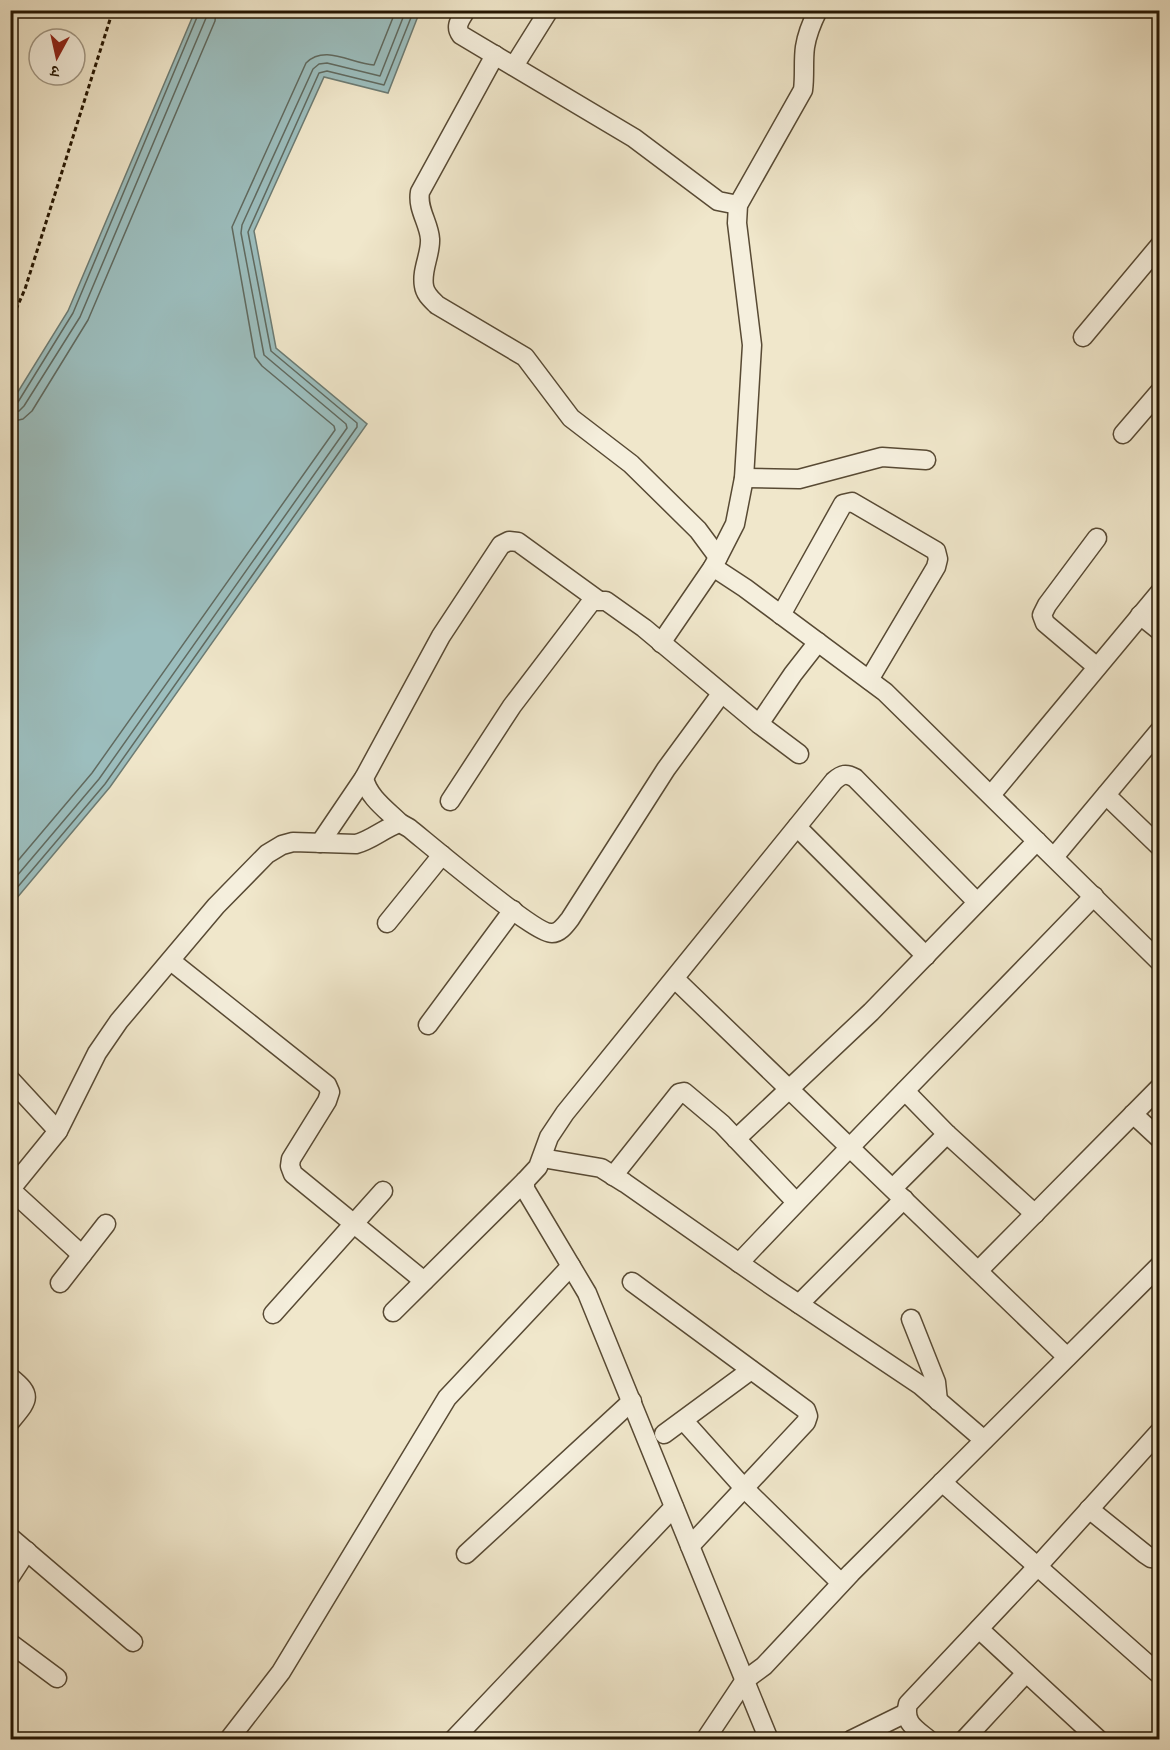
<svg xmlns="http://www.w3.org/2000/svg" width="1170" height="1750" font-family="Alegreya,'Noto Serif Devanagari',serif">
<rect width="100%" height="100%" fill="#f0e7cb"/>
<filter id="stains"><feTurbulence type="fractalNoise" baseFrequency=".00333" numOctaves="4"/><feColorMatrix values="0 0 0 0 .2 0 0 0 0 .09 0 0 0 0 .02 0 0 0 .5 -.17"/></filter>
<radialGradient id="worn" r=".72"><stop offset=".6" stop-color="#630" stop-opacity="0"/><stop offset="1" stop-color="#630" stop-opacity=".3"/></radialGradient>
<path fill="#9cbebe" stroke="#6c7b73" stroke-width="1.5" d="M 195,11 L 420,11 L 388,93 L 324,77 L 254,231 L 276,348 L 367,424 L 110,787 L 11,905 L 11,403 L 68,311 Z"/>
<g fill="none" stroke-linecap="round" stroke-linejoin="round">
<g stroke="#606a60" stroke-width="1.5">
<path d="M 10,405 L 18,402 L 73,313 L 200,10"/>
<path d="M 10,413 L 19,411 L 24,406 L 80,317 L 206,18 L 207,10"/>
<path d="M 10,422 L 23,419 L 32,411 L 88,320 L 215,21 L 216,10"/>
<path d="M 10,870 L 92,773 L 335,430 L 334,426 L 262,366 L 255,357 L 232,227 L 306,63 C 325,44 352,64 374,65 L 396,10"/>
<path d="M 10,884 L 99,779 L 347,428 L 346,424 L 264,355 L 241,233 L 242,225 L 313,69 L 319,64 L 327,63 L 380,76 L 406,10"/>
<path d="M 10,896 L 105,784 L 357,427 L 357,423 L 271,351 L 248,232 L 319,73 L 327,71 L 384,85 L 414,10"/>
</g>
<g stroke="#584a34" stroke-width="21">
<g id="minor">
<path d="M 466,10 C 461,19 454,26 461,35 L 634,138 L 718,201 L 738,205"/>
<path d="M 495,55 L 420,192 C 417,209 429,223 430,239 C 431,254 421,270 424,286 C 425,294 431,299 437,305 L 525,357 L 571,418 L 631,464 L 698,530 L 718,557"/>
<path d="M 514,66 L 549,10"/>
<path d="M 1083,337 L 1160,245"/>
<path d="M 1123,434 L 1160,391"/>
<path d="M 744,478 L 799,479 L 882,457 L 926,460"/>
<path d="M 1097,538 L 1047,605 L 1042,615 L 1045,623 L 1097,667"/>
<path d="M 713,567 L 745,588 L 885,692 L 1160,962"/>
<path d="M 781,615 L 843,504 L 852,502 L 936,551 L 938,559 L 936,567 L 869,680"/>
<path d="M 1140,615 L 1160,631"/>
<path d="M 661,643 L 713,567 L 735,524 L 744,478 L 752,345 L 737,223 L 738,205 L 803,90 C 805,75 803,61 805,47 C 807,34 812,22 818,10"/>
<path d="M 759,724 L 799,754"/>
<path d="M 364,778 C 368,797 387,810 400,823"/>
<path d="M 991,795 L 1160,592"/>
<path d="M 1106,795 L 1160,847"/>
<path d="M 450,801 L 512,706 L 592,601 L 606,601 L 644,628 L 759,724 L 793,674 L 818,642"/>
<path d="M 797,827 L 926,956"/>
<path d="M 320,843 L 364,778 L 441,636 L 501,545 L 509,541 L 518,542 L 598,600"/>
<path d="M 1054,857 L 1160,730"/>
<path d="M 387,923 L 442,855"/>
<path d="M 171,961 L 327,1085 L 330,1092 L 327,1101 L 291,1159 L 290,1166 L 293,1174 L 424,1281"/>
<path d="M 675,979 L 1067,1357"/>
<path d="M 428,1025 L 513,910"/>
<path d="M 10,1079 L 58,1131"/>
<path d="M 905,1091 L 947,1134 L 1035,1214"/>
<path d="M 1133,1114 L 1160,1139"/>
<path d="M 736,1139 L 871,1012 L 1037,841"/>
<path d="M 542,1158 L 601,1168 L 625,1183 L 775,1288 L 920,1385 L 984,1440"/>
<path d="M 613,1176 L 679,1093 L 684,1092 L 722,1124 L 796,1202"/>
<path d="M 893,1188 L 947,1134"/>
<path d="M 10,1190 L 58,1131 L 97,1053 L 119,1021 L 216,906 L 267,854 L 282,845 L 293,842 L 356,844 C 372,840 384,828 400,823 L 409,828 C 429,844 535,934 552,933 C 560,933 566,924 570,919 L 666,769 L 721,694"/>
<path d="M 11,1190 L 82,1255"/>
<path d="M 739,1263 C 856,1139 976,1019 1094,896"/>
<path d="M 978,1271 L 1160,1087"/>
<path d="M 632,1282 L 806,1410 L 808,1416 L 806,1422 L 690,1546"/>
<path d="M 60,1283 L 106,1224"/>
<path d="M 799,1304 L 904,1199"/>
<path d="M 393,1312 L 525,1181"/>
<path d="M 273,1314 L 383,1191"/>
<path d="M 911,1319 L 936,1382 L 938,1401"/>
<path d="M 10,1377 C 34,1396 28,1400 10,1422"/>
<path d="M 684,1421 L 744,1488 L 841,1583"/>
<path d="M 664,1434 L 751,1370"/>
<path d="M 942,1482 L 1160,1675"/>
<path d="M 1089,1509 L 1145,1554 L 1151,1558 L 1160,1559"/>
<path d="M 10,1537 L 133,1642"/>
<path d="M 466,1554 L 632,1401"/>
<path d="M 10,1577 L 27,1551"/>
<path d="M 979,1629 L 1099,1740"/>
<path d="M 10,1643 L 57,1678"/>
<path d="M 230,1738 L 281,1672 L 447,1398 L 571,1266"/>
<path d="M 453,1740 L 674,1507"/>
<path d="M 705,1740 L 745,1680 L 764,1666 L 851,1573 L 1160,1265"/>
<path d="M 769,1740 L 587,1293 L 525,1189 L 525,1181 L 538,1167 L 549,1137 L 565,1113 L 834,781 C 842,774 846,773 855,778 L 977,902"/>
<path d="M 851,1740 L 906,1713"/>
<path d="M 929,1740 C 916,1729 903,1723 908,1704 L 1037,1567 L 1160,1431"/>
<path d="M 964,1740 L 1026,1673"/>
</g>
</g>
<path stroke="#251602" stroke-width="3" stroke-dasharray="4.5 3" stroke-linecap="butt" d="M 10,323 L 25,289 L 113,10"/>
<use href="#minor" stroke="#f5efdd" stroke-width="18"/>
</g>
<rect width="1170" height="1750" fill="none" stroke="#f0e7cb" stroke-width="36"/>
<rect x="12" y="12" width="1146" height="1726" fill="none" stroke="#251602" stroke-width="3"/>
<rect x="18" y="18" width="1134" height="1714" fill="none" stroke="#251602" stroke-width="1.5"/>
<g transform="translate(57 57) rotate(188)"><circle r="28" fill="#f5efdd" stroke="#a29885" stroke-width="1.5"/>
<path d="M0-4.5L10 22L0 15L-10 22Z" fill="#8f2418"/>
<text y="-9" font-size="16" font-weight="bold" text-anchor="middle" fill="#251602">उ</text>
</g>
<rect width="100%" height="100%" filter="url(#stains)"/>
<rect width="100%" height="100%" fill="url(#worn)"/>
</svg>
